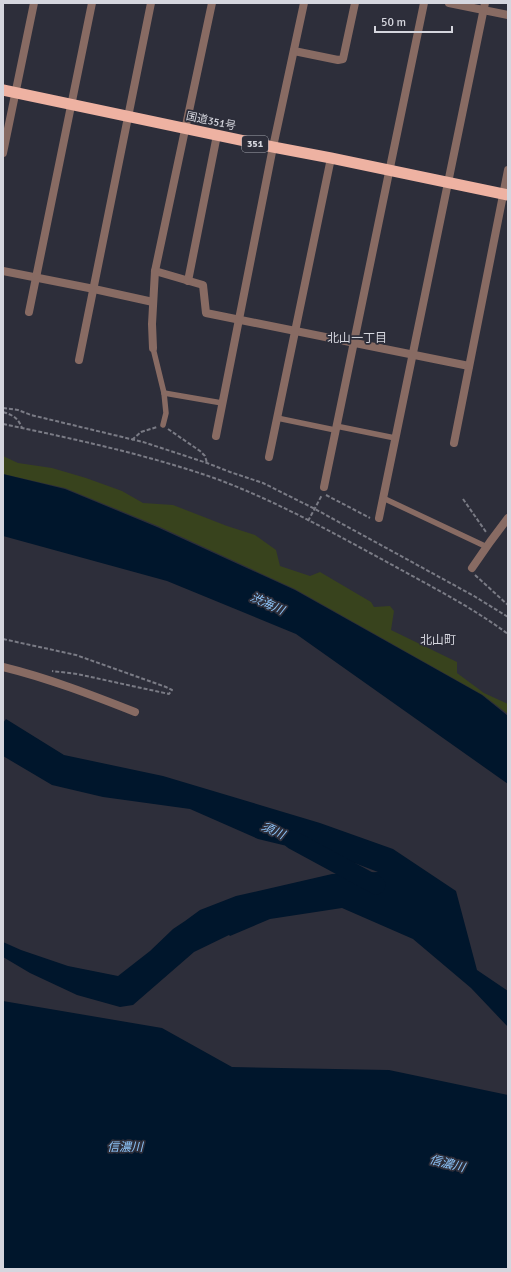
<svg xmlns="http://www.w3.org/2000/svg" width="511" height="1272" font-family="Signika,'Noto Sans JP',sans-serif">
<rect width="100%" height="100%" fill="#2d2e3a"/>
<path fill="#38431d" d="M 3,456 L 18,463 L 52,468 L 86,478 L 122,491 L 143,503 L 173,505 L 227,526 L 255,535 L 276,550 L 280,566 L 310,576 L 320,572 L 371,602 L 374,607 L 390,606 L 394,611 L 391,630 L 457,662 L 457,673 L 484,693 L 508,704 L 508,714 L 483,695 L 295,589 L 158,526 L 65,488 L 3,474 Z"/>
<g fill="#00162c">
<path d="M 3,474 L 65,489 L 157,527 L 295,590 L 482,695 L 508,716 L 508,784 L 296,634 L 167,581 L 3,536 Z"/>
<path d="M 6,719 L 64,755 L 163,776 L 320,823 L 393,849 L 456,891 L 477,970 L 508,991 L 508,1027 L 471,988 L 413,939 L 342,908 L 270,919 L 230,936 L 229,935 L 194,952 L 133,1005 L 120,1007 L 77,995 L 30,973 L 3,957 L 3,942 L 21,950 L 68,966 L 118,976 L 150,951 L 173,929 L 185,921 L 200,910 L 236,896 L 332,874 L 378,872 L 349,861 L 258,839 L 190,809 L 103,797 L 52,785 L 3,756 L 3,723 Z"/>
<path d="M 3,1001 L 162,1028 L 232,1067 L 389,1070 L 508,1095 L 508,1269 L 3,1269 Z"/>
</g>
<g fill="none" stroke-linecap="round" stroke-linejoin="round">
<path stroke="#00162c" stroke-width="19" d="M 293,840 L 376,885"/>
<g stroke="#7a7b85" stroke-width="2" stroke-dasharray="4 2" stroke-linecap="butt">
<path d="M 3,408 L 18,410 L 31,415 L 143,442 L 207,463 L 230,472 L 263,483 L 315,509 L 474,596 L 508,617"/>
<path d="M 3,412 C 13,415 18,418 22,428"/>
<path d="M 3,424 C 74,439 145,454 214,478 C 277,501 337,535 396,567 C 434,588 473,608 508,634"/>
<path d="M 168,429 L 200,451 L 205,456 L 207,463"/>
<path d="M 132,440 L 141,432 L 157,427"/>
<path d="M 326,495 L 370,518"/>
<path d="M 463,499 L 486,532"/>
<path d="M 308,521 L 322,495"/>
<path d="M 475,575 L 508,605"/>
<path d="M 3,639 L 76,655 L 166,687 L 172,690 L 169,694 L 77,674 L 52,671"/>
</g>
<g stroke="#886b63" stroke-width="5.5">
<path d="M 153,348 L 164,393 L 166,413 L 163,425"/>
<path d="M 164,393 L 222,403"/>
<path d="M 277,418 L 335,430"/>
<path d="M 336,426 L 395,438"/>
<path d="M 383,498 L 487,547"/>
</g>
<g stroke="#886b63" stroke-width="8">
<path d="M 449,3 L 508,15"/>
<path d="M 294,51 L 338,60 L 343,59 L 355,3"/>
<path d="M 3,153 L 34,3"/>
<path d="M 3,271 L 94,289 L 153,302"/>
<path d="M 155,271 L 203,285 L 206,313 L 469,366"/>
<path d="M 188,281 L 217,135"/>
<path d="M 29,312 L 92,3"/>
<path d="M 153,348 L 152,324 L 155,271 L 212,3"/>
<path d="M 79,360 L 151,3"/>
<path d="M 216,436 L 273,147 L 304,3"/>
<path d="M 454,443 L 508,170"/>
<path d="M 269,457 L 331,158"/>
<path d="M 324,487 L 424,3"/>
<path d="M 379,518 L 485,3"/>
<path d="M 472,568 L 490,542 L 508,518"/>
<path d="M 3,667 C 48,678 92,695 135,712"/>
</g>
<path stroke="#eeb2a2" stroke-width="11" d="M 3,90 L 273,147 L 331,158 L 508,195"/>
</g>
<g text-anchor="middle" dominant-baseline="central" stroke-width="3.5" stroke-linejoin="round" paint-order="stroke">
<rect fill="#2d2e3a" stroke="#a3a4ad" stroke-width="1" x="242" y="136" width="26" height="16" rx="3"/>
<g font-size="10" font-weight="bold" fill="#d5d6de">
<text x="255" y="144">351</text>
</g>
<g font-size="11" fill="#d5d6de" stroke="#2d2e3a">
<text transform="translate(211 121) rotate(12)">国道351号</text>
</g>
<g font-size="12" fill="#d5d6de" stroke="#2d2e3a">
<text x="357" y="338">北山一丁目</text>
<text x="438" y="640">北山町</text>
</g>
<g font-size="12" font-style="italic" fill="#8ec5fa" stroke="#2d2e3a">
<text transform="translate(267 604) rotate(24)">渋海川</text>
<text transform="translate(273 831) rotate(24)">須川</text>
<text x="125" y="1147">信濃川</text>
<text transform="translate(447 1164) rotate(14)">信濃川</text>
</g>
</g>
<rect width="511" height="1272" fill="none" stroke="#d5d6de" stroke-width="8"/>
<path d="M375 26v6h77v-6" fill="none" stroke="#d5d6de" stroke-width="2"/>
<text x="381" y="26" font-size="12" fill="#d5d6de" stroke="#2d2e3a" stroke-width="3" paint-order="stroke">50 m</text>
</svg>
